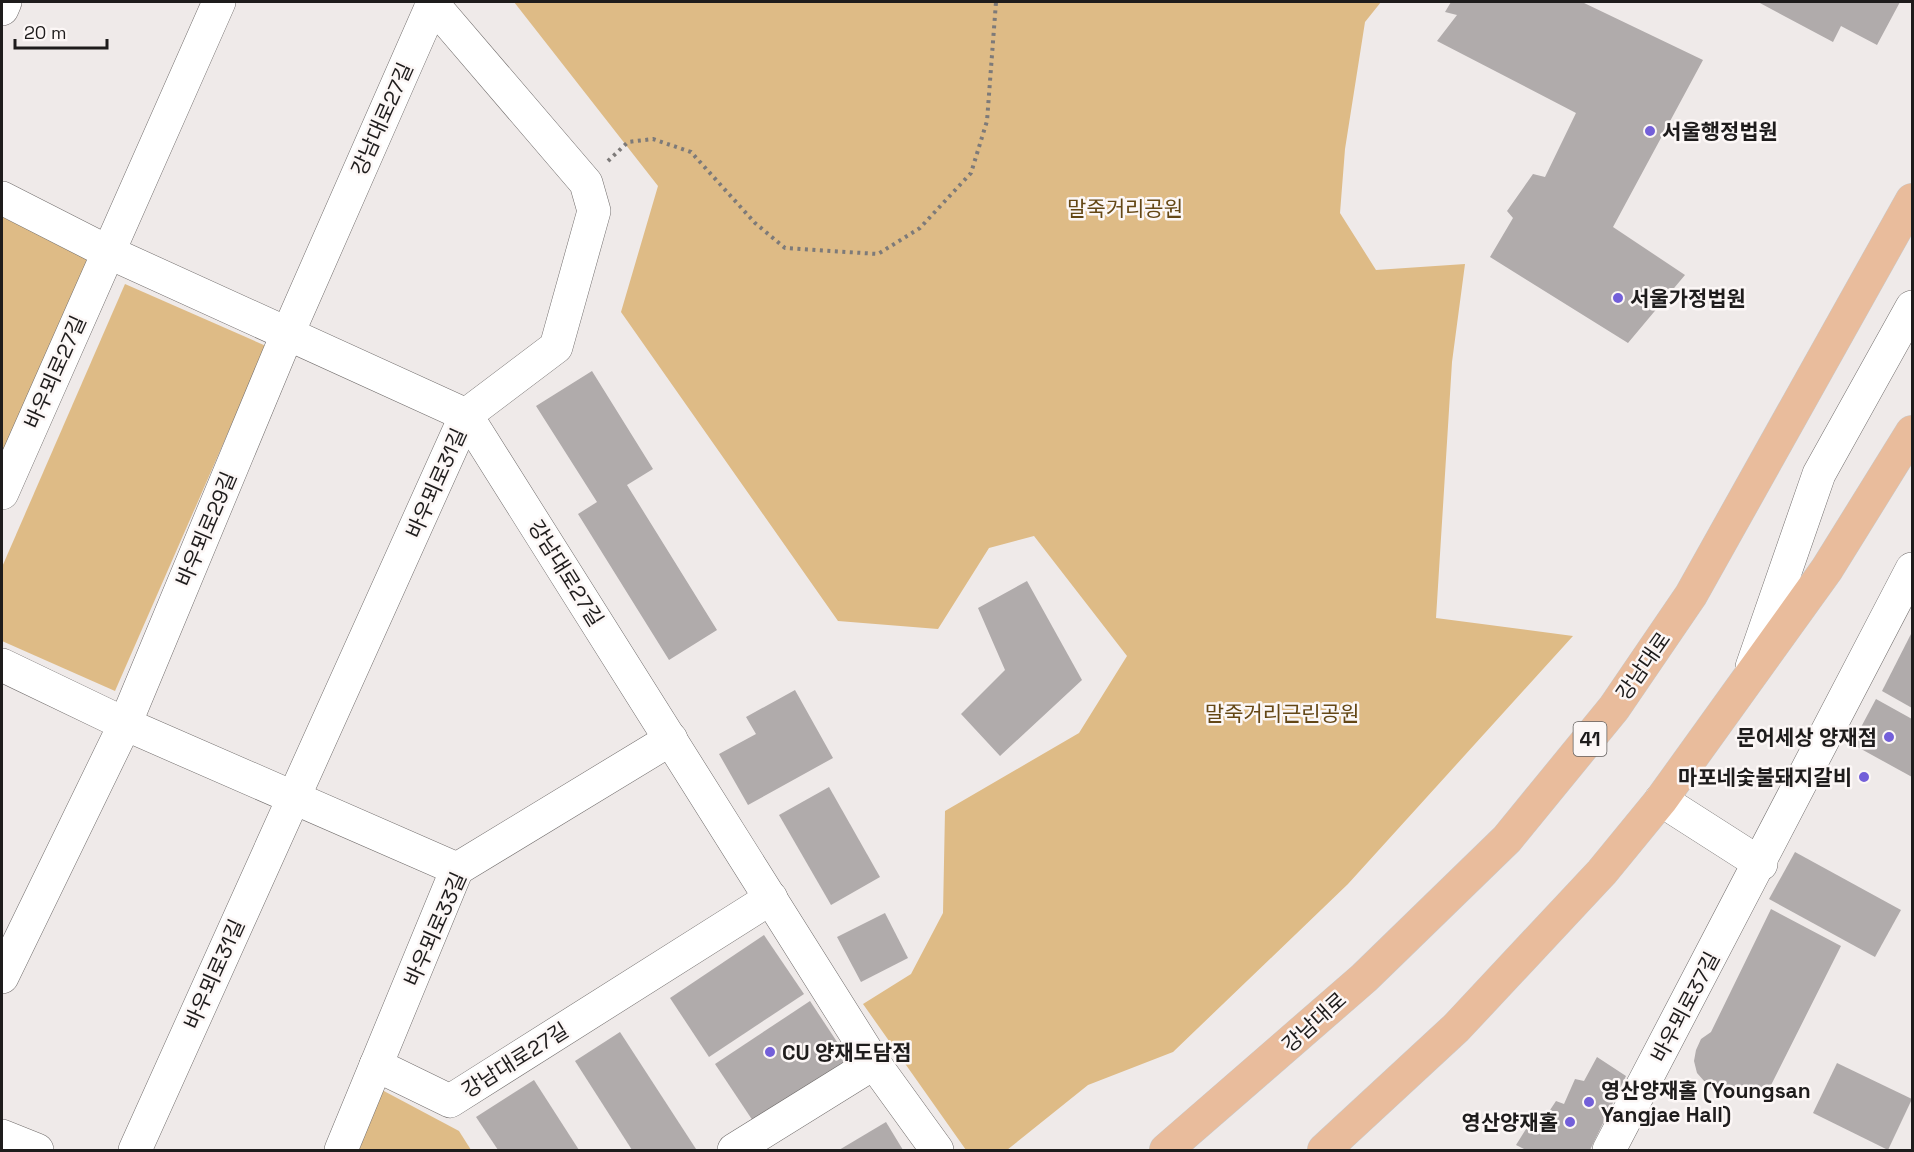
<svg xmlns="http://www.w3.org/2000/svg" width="1914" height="1152" font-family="'Space Grotesk','Noto Sans KR',sans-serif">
<rect width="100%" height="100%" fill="#efeae9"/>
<g fill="#debb86">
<path d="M 514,2 L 1381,2 L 1365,22 L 1345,149 L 1340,213 L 1376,270 L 1465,264 L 1452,362 L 1436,618 L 1573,636 L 1348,884 L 1173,1052 L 1088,1085 L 1007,1150 L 966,1150 L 863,1004 L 911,974 L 943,913 L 945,811 L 1079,733 L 1127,656 L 1034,536 L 989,548 L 938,629 L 838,621 L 621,312 L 658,186 Z"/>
<path d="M 2,212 L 93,256 L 2,461 Z"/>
<path d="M 125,284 L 266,346 L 115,691 L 2,641 L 2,567 Z"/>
<path d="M 382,1090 L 459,1131 L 471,1150 L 357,1150 Z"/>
</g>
<g fill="#b0abab">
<path d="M 1451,2 L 1582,2 L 1703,60 L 1613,227 L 1685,275 L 1628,343 L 1490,257 L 1513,218 L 1507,211 L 1533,174 L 1545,177 L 1576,113 L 1437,41 L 1457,15 L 1445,12 Z"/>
<path d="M 1758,2 L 1900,2 L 1877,45 L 1841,26 L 1833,42 Z"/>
<path d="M 592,371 L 653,469 L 627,485 L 717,630 L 669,660 L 578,514 L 597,502 L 536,406 Z"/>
<path d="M 1027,581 L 1082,680 L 1000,756 L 961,714 L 1005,670 L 978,608 Z"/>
<path d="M 1912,632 L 1912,708 L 1882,691 Z"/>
<path d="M 795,690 L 833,758 L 748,805 L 719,754 L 756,734 L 746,717 Z"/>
<path d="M 1876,699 L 1912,719 L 1912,777 L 1852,744 Z"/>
<path d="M 829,787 L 880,877 L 831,905 L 779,815 Z"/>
<path d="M 1795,852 L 1901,910 L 1875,957 L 1769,899 Z"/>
<path d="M 1771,909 L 1841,946 L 1764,1099 L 1745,1089 L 1724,1094 L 1712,1090 L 1697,1073 L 1694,1061 L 1696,1050 L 1701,1039 L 1711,1032 Z"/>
<path d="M 885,913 L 908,958 L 861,982 L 837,937 Z"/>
<path d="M 764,935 L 804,994 L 709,1057 L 670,998 Z"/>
<path d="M 810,1001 L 849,1060 L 755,1124 L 715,1064 Z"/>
<path d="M 620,1032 L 696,1149 L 693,1150 L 632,1150 L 575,1061 Z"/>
<path d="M 1597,1057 L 1626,1076 L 1590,1150 L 1526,1150 L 1516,1145 L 1533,1118 L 1550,1110 L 1556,1101 L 1564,1104 L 1575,1079 L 1584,1081 Z"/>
<path d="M 1837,1063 L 1912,1099 L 1888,1150 L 1813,1113 Z"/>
<path d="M 534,1080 L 579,1150 L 498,1150 L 476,1117 Z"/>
<path d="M 886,1122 L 903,1150 L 839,1150 Z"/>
</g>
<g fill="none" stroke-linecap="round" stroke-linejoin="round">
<g stroke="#726e6d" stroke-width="34">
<g id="minor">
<path d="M 2,9 L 5,2"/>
<path d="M 2,198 L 108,252 L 466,415 L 874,1063 L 937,1150"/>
<path d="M 2,493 L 219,2"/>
<path d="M 2,665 L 125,724 L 457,869"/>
<path d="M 1752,667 L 1819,474 L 1912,307"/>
<path d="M 1661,800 L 1761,864"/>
<path d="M 2,977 L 125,724 L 281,349 L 433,3"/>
<path d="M 376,1065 L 450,1101 L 771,898"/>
<path d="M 2,1136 L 37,1150"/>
<path d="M 135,1150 L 466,415 L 556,347 L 594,211 L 586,183 L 431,2"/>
<path d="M 341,1150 L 457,869 L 671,739"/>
<path d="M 734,1150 L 874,1063"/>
<path d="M 1609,1150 L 1912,569"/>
</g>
</g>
<g stroke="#c9c9c9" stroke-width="34">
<g id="major">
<path d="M 1166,1150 L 1364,978 L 1507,839 L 1614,708 L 1691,595 L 1912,200"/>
<path d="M 1324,1150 L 1456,1028 L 1602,872 L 1661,800 L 1827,569 L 1912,432"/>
</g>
</g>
<path stroke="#7d7a79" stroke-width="4" stroke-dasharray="3 4.5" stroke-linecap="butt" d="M 608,161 L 628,142 L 653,139 L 691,152 L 755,223 L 785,248 L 878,254 L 920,228 L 971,173 L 987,121 L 996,2"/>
<use href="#minor" stroke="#fff" stroke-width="33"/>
<use href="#major" stroke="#e9bc9c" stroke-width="33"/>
</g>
<g fill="#735fd9" stroke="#fcf7f6" stroke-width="2">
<circle cx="1650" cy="131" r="6"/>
<circle cx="1618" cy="298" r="6"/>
<circle cx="1889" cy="737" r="6"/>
<circle cx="1864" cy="777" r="6"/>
<circle cx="770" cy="1052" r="6"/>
<circle cx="1589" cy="1102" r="6"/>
<circle cx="1570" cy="1122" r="6"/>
</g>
<g text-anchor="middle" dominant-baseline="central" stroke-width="5" stroke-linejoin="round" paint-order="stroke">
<rect fill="#fcf7f6" stroke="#615e5d" stroke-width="1.5" x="1573.5" y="722" width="33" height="34" rx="4.5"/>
<g font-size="20" font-weight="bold" fill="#1e1c1c">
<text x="1590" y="739">41</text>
</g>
<g font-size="21" fill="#1e1c1c" stroke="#fcf7f6">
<text transform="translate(382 119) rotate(-66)">강남대로27길</text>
<text transform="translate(55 372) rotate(-66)">바우뫼로27길</text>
<text transform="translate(436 483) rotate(-66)">바우뫼로31길</text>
<text transform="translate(206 529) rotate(-67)">바우뫼로29길</text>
<text transform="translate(566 573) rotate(58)">강남대로27길</text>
<text transform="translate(1643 666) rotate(-55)">강남대로</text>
<text transform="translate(435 929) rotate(-66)">바우뫼로33길</text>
<text transform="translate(214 974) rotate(-66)">바우뫼로31길</text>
<text transform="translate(1685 1007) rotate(-62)">바우뫼로37길</text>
<text transform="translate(1314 1022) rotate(-42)">강남대로</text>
<text transform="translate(515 1060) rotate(-32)">강남대로27길</text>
</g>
<g font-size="21" font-weight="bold" fill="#1e1c1c" stroke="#fcf7f6" text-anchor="start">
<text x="1662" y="131">서울행정법원</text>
<text x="1630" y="298">서울가정법원</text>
<text x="1877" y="737" text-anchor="end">문어세상 양재점</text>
<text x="1852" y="777" text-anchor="end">마포네숯불돼지갈비</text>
<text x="782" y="1052">CU 양재도담점</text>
<text x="1601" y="1090">영산양재홀 (Youngsan<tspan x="1601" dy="24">Yangjae Hall)</tspan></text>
<text x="1558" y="1122" text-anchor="end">영산양재홀</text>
</g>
<g font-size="21" fill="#644715" stroke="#fcf7f6">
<text x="1125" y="208">말죽거리공원</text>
<text x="1282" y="713">말죽거리근린공원</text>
</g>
</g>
<rect width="1914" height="1152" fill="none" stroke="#1e1c1c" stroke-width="6"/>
<path d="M15 39v9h92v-9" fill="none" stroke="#1e1c1c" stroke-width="3"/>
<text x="24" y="39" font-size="18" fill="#1e1c1c" stroke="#fcf7f6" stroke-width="4.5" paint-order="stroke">20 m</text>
</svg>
